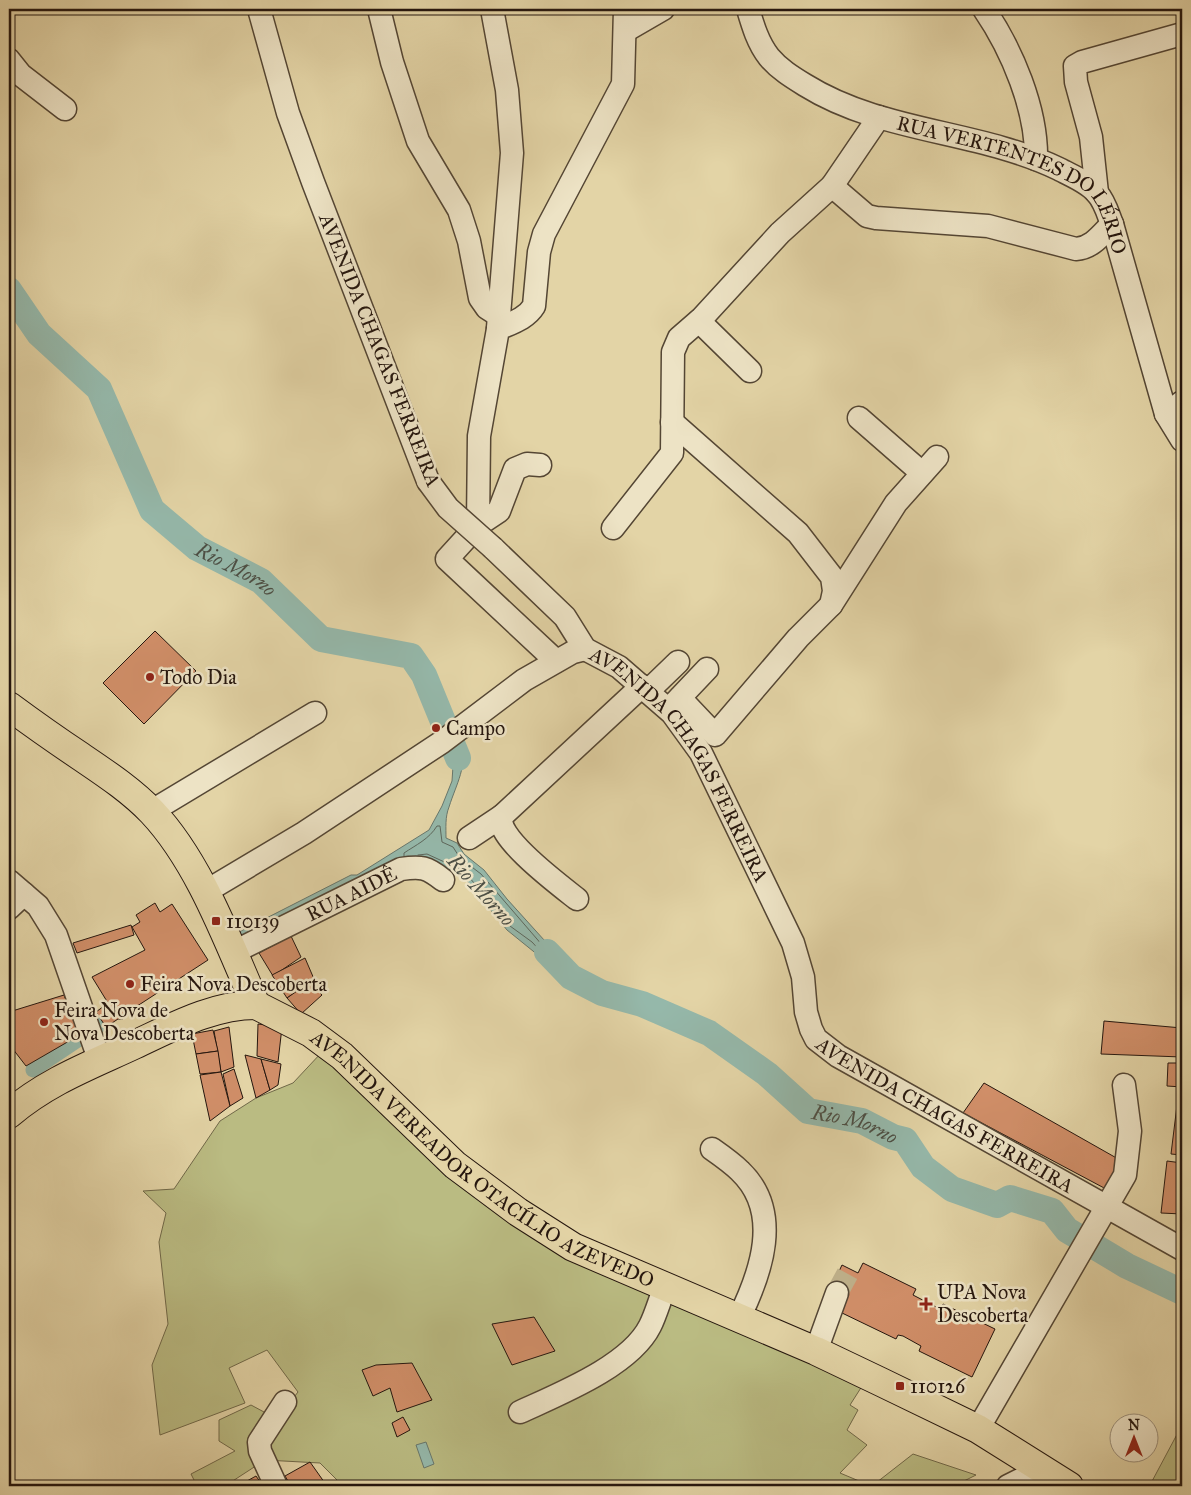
<svg xmlns="http://www.w3.org/2000/svg" width="1191" height="1495" font-family="'IM FELL Great Primer',serif">
<rect width="100%" height="100%" fill="#e3d4a6"/>
<filter id="stains"><feTurbulence type="fractalNoise" baseFrequency=".004" numOctaves="4"/><feColorMatrix values="0 0 0 0 .2 0 0 0 0 .09 0 0 0 0 .02 0 0 0 .5 -.17"/></filter>
<radialGradient id="worn" r=".72"><stop offset=".6" stop-color="#630" stop-opacity="0"/><stop offset="1" stop-color="#630" stop-opacity=".3"/></radialGradient>
<g fill="#babb82" stroke="#706848">
<path d="M 322,1052 L 445,1168 L 864,1383 L 850,1405 L 858,1410 L 847,1430 L 867,1445 L 840,1473 L 871,1486 L 343,1486 L 320,1463 L 265,1460 L 225,1486 L 197,1486 L 191,1474 L 235,1451 L 219,1441 L 219,1420 L 251,1405 L 277,1419 L 298,1392 L 267,1350 L 229,1368 L 245,1403 L 160,1435 L 152,1365 L 168,1324 L 159,1242 L 166,1213 L 143,1191 L 174,1189 L 220,1121 L 256,1098 L 293,1083 Z"/>
<path d="M 1182,1425 L 1182,1486 L 1153,1486 L 1150,1485 Z"/>
<path d="M 913,1454 L 976,1475 L 954,1486 L 872,1486 Z"/>
</g>
<g fill="#95b8aa" stroke="#68776c">
<path d="M 462,740 C 467,768 457,782 449,807 C 445,817 446,828 446,838 L 457,843 L 464,854 L 484,870 L 507,899 L 573,972 L 570,981 L 507,930 L 462,875 L 425,859 L 244,941 L 239,932 L 351,875 L 357,875 L 429,830 L 442,806 L 452,781 L 453,766 L 448,748 Z"/>
<path d="M 426,1442 L 434,1464 L 424,1468 L 416,1445 Z"/>
</g>
<g fill="none" stroke-linecap="round" stroke-linejoin="round">
<path stroke="#5d675c" stroke-width="1" d="M 404,856 L 404,853 C 416,845 429,839 437,826 L 440,826 L 442,842 L 453,847 L 460,858 L 481,874 L 549,953 L 549,956 L 544,955 L 532,942 L 510,926 L 464,871 L 427,854 L 418,855"/>
<path stroke="#95b8aa" stroke-width="15" d="M 33,1070 L 103,1023"/>
<g stroke="#95b8aa" stroke-width="26">
<path id="s1" d="M 9,290 L 39,334 L 99,389 L 152,510 L 197,548 L 261,581 L 321,639 L 411,656 L 424,675 L 458,758"/>
<path id="s2" d="M 547,952 L 571,977 L 602,993 L 642,1004 L 709,1033 L 767,1074 L 808,1111 L 862,1121 L 893,1137 L 905,1140 L 923,1167 L 952,1189 L 997,1205 L 1010,1198 L 1052,1211 L 1067,1230 L 1127,1266 L 1182,1292"/>
</g>
</g>
<g fill="#d08e68" stroke="#25160e">
<path d="M 155,631 L 196,671 L 144,724 L 103,683 Z"/>
<path d="M 155,903 L 160,912 L 172,904 L 208,960 L 128,1012 L 123,1019 L 118,1019 L 106,1027 L 96,1012 L 108,1003 L 92,977 L 145,950 L 132,927 L 140,922 L 136,915 Z"/>
<path d="M 131,925 L 134,935 L 77,953 L 73,943 Z"/>
<path d="M 291,936 L 301,957 L 273,976 L 259,953 Z"/>
<path d="M 305,958 L 314,979 L 287,998 L 272,975 Z"/>
<path d="M 310,982 L 322,995 L 301,1014 L 287,998 Z"/>
<path d="M 64,995 L 65,998 L 72,996 L 83,1033 L 26,1066 L 9,1044 L 9,1012 Z"/>
<path d="M 1104,1021 L 1182,1028 L 1182,1057 L 1101,1054 Z"/>
<path d="M 258,1024 L 282,1027 L 278,1062 L 257,1056 Z"/>
<path d="M 229,1027 L 234,1067 L 221,1072 L 214,1031 Z"/>
<path d="M 213,1030 L 218,1051 L 196,1054 L 192,1034 Z"/>
<path d="M 218,1051 L 221,1072 L 200,1074 L 196,1054 Z"/>
<path d="M 245,1055 L 261,1059 L 270,1090 L 256,1098 Z"/>
<path d="M 261,1059 L 281,1064 L 278,1085 L 270,1090 Z"/>
<path d="M 1168,1063 L 1182,1063 L 1182,1087 L 1167,1086 Z"/>
<path d="M 234,1069 L 243,1098 L 230,1106 L 223,1074 Z"/>
<path d="M 221,1072 L 230,1106 L 210,1121 L 200,1075 Z"/>
<path d="M 984,1083 L 1120,1160 L 1106,1189 L 963,1113 Z"/>
<path d="M 1178,1097 L 1182,1097 L 1182,1155 L 1171,1154 Z"/>
<path d="M 1167,1161 L 1182,1163 L 1182,1214 L 1161,1213 Z"/>
<path d="M 863,1263 L 916,1289 L 913,1295 L 940,1309 L 943,1304 L 995,1329 L 972,1377 L 919,1351 L 921,1346 L 903,1336 L 898,1335 L 896,1339 L 840,1312 L 830,1290 L 842,1265 L 858,1273 Z"/>
<path d="M 534,1317 L 555,1351 L 512,1365 L 492,1324 Z"/>
<path d="M 412,1363 L 432,1400 L 397,1412 L 390,1388 L 373,1396 L 362,1370 L 376,1365 Z"/>
<path d="M 403,1417 L 410,1430 L 397,1437 L 392,1423 Z"/>
<path d="M 310,1462 L 327,1486 L 291,1486 L 285,1476 Z"/>
<path d="M 256,1476 L 263,1486 L 238,1486 Z"/>
</g>
<g fill="none" stroke-linecap="round" stroke-linejoin="round">
<path stroke="#bdae88" stroke-width="22" stroke-dasharray="22 11" stroke-linecap="butt" d="M 837,1293 L 850,1269"/>
<g stroke="#544634" stroke-width="25">
<g id="minor">
<path d="M 259,9 L 288,113 L 313,182 L 428,481"/>
<path d="M 379,9 L 392,62 L 418,141 L 459,210 L 469,241 L 480,298 L 487,308 L 498,315"/>
<path d="M 492,9 L 507,90 L 512,153 L 498,328"/>
<path id="s3" d="M 748,9 C 753,26 758,43 769,57 C 779,69 792,77 805,85 C 882,133 978,130 1059,169 C 1072,176 1088,182 1097,193 C 1105,202 1108,214 1112,224 L 1166,414 L 1182,440"/>
<path d="M 984,9 C 1012,50 1037,109 1036,159"/>
<path d="M 625,31 L 663,9"/>
<path d="M 9,60 L 21,75 L 65,109"/>
<path d="M 832,186 L 867,216 L 876,218 L 988,226 L 1076,249 C 1092,248 1101,235 1112,224"/>
<path d="M 1097,193 L 1091,137 L 1076,82 L 1075,66 L 1082,62 L 1182,34"/>
<path d="M 699,321 L 750,371"/>
<path d="M 1166,414 L 1182,402"/>
<path d="M 859,418 L 922,473"/>
<path d="M 672,422 L 798,533 L 832,577 L 834,591 L 831,605"/>
<path d="M 540,465 L 527,464 L 515,469 L 499,511 L 478,525 L 447,559 L 556,661"/>
<path d="M 478,525 L 479,436 L 498,329 C 511,323 526,319 534,306 L 539,252 L 544,234 L 623,84 L 625,9"/>
<path d="M 613,528 L 672,453 L 673,352 L 679,338 L 702,318 L 780,233 L 832,186 L 879,117"/>
<path id="s4" d="M 493,548 L 565,617 L 585,649 L 619,667 L 672,713 L 701,753 L 793,943 L 803,977 L 806,1012 L 811,1029 L 816,1039 L 838,1056 L 1182,1249"/>
<path d="M 648,691 L 678,662"/>
<path d="M 680,698 L 715,735 L 798,638 L 831,605 L 896,503 L 937,457"/>
<path d="M 670,708 L 707,669"/>
<path d="M 152,811 L 315,713"/>
<path d="M 502,816 C 492,835 562,887 577,899"/>
<path d="M 469,838 L 502,816 L 642,686"/>
<path d="M 9,881 L 38,906 L 56,935 L 99,1059"/>
<path d="M 205,892 L 304,833 L 442,742 L 524,680 L 573,652 L 585,649"/>
<path d="M 9,908 L 24,894"/>
<path id="s5" d="M 234,952 L 401,869 C 421,866 427,867 443,880"/>
<path d="M 712,1149 C 722,1156 732,1163 740,1171 C 783,1212 761,1273 739,1318"/>
<path d="M 816,1351 L 837,1293"/>
<path d="M 520,1412 C 559,1394 630,1366 650,1326 C 656,1314 660,1299 665,1287"/>
<path d="M 978,1429 L 1125,1175 L 1130,1131 L 1124,1085"/>
<path d="M 276,1486 L 260,1451 L 259,1442 L 285,1402"/>
<path d="M 1008,1486 L 1042,1469"/>
</g>
</g>
<g stroke="#25160e" stroke-width="30">
<g id="major">
<path id="s6" d="M 9,706 C 32,723 56,740 80,756 C 105,773 131,790 152,812 C 200,863 228,942 256,1005 L 311,1033 L 342,1056 L 455,1165 L 518,1212 L 573,1247 L 816,1351 L 881,1382 L 978,1429 L 1069,1486"/>
<path d="M 9,1114 C 48,1081 89,1066 134,1045 C 173,1027 212,1005 256,1005"/>
</g>
</g>
<use href="#minor" stroke="#ede3c5" stroke-width="22"/>
<use href="#major" stroke="#e3d4a6" stroke-width="28"/>
<g stroke="#544634" stroke-width="25" stroke-linecap="butt">
<path id="minor-bridge" d="M 428,481 L 448,508 L 493,548"/>
</g>
<use href="#minor-bridge" stroke="#ede3c5" stroke-width="22"/>
</g>
<g fill="#8f2418" stroke="#ede3c5" stroke-width="2">
<circle cx="150" cy="677" r="5"/>
<circle cx="436" cy="728" r="5"/>
<rect x="211" y="916" width="10" height="10" rx="2.5"/>
<circle cx="130" cy="984" r="5"/>
<circle cx="44" cy="1022" r="5"/>
<path d="M923.5 1296.5h5v5h5v5h-5v5h-5v-5h-5v-5h5z"/>
<rect x="895" y="1381" width="10" height="10" rx="2.5"/>
</g>
<g text-anchor="middle" dominant-baseline="central" stroke-width="5" stroke-linejoin="round" paint-order="stroke">
<g font-size="20" fill="#25160e" stroke="#ede3c5">
<text stroke="none"><textPath href="#s3" startOffset="338">RUA VERTENTES DO LÉRIO</textPath></text>
<text transform="translate(380 350) rotate(68)">AVENIDA CHAGAS FERREIRA</text>
<text stroke="none"><textPath href="#s4" startOffset="291">AVENIDA CHAGAS FERREIRA</textPath></text>
<text stroke="none"><textPath href="#s5" startOffset="131">RUA AIDÊ</textPath></text>
<text stroke="none"><textPath href="#s4" startOffset="756">AVENIDA CHAGAS FERREIRA</textPath></text>
<text stroke="none"><textPath href="#s6" startOffset="675">AVENIDA VEREADOR OTACÍLIO AZEVEDO</textPath></text>
</g>
<g font-size="20" fill="#25160e" stroke="#ede3c5" text-anchor="start">
<text x="160" y="677">Todo Dia</text>
<text x="446" y="728">Campo</text>
<text x="226" y="921">110139</text>
<text x="140" y="984">Feira Nova Descoberta</text>
<text x="54" y="1010">Feira Nova de<tspan x="54" dy="23">Nova Descoberta</tspan></text>
<text x="937" y="1292">UPA Nova<tspan x="937" dy="23">Descoberta</tspan></text>
<text x="910" y="1386">110126</text>
</g>
<g font-size="21" font-style="italic" fill="#4c4f45" stroke="#ede3c5">
<text stroke="none"><textPath href="#s1" startOffset="370">Rio Morno</textPath></text>
<text transform="translate(481 890) rotate(48)">Rio Morno</text>
<text stroke="none"><textPath href="#s2" startOffset="359">Rio Morno</textPath></text>
</g>
</g>
<rect width="1191" height="1495" fill="none" stroke="#e3d4a6" stroke-width="30"/>
<rect x="10" y="10" width="1171" height="1475" fill="none" stroke="#25160e" stroke-width="2.5"/>
<rect x="15" y="15" width="1161" height="1465" fill="none" stroke="#25160e"/>
<g transform="translate(1134 1438)"><circle r="24" fill="#ede3c5" stroke="#9d917c"/>
<path d="M0-4L9 19L0 12L-9 19Z" fill="#8f2418"/>
<text y="-8" font-size="14" font-weight="bold" text-anchor="middle" fill="#25160e">N</text>
</g>
<rect width="100%" height="100%" filter="url(#stains)"/>
<rect width="100%" height="100%" fill="url(#worn)"/>
</svg>
